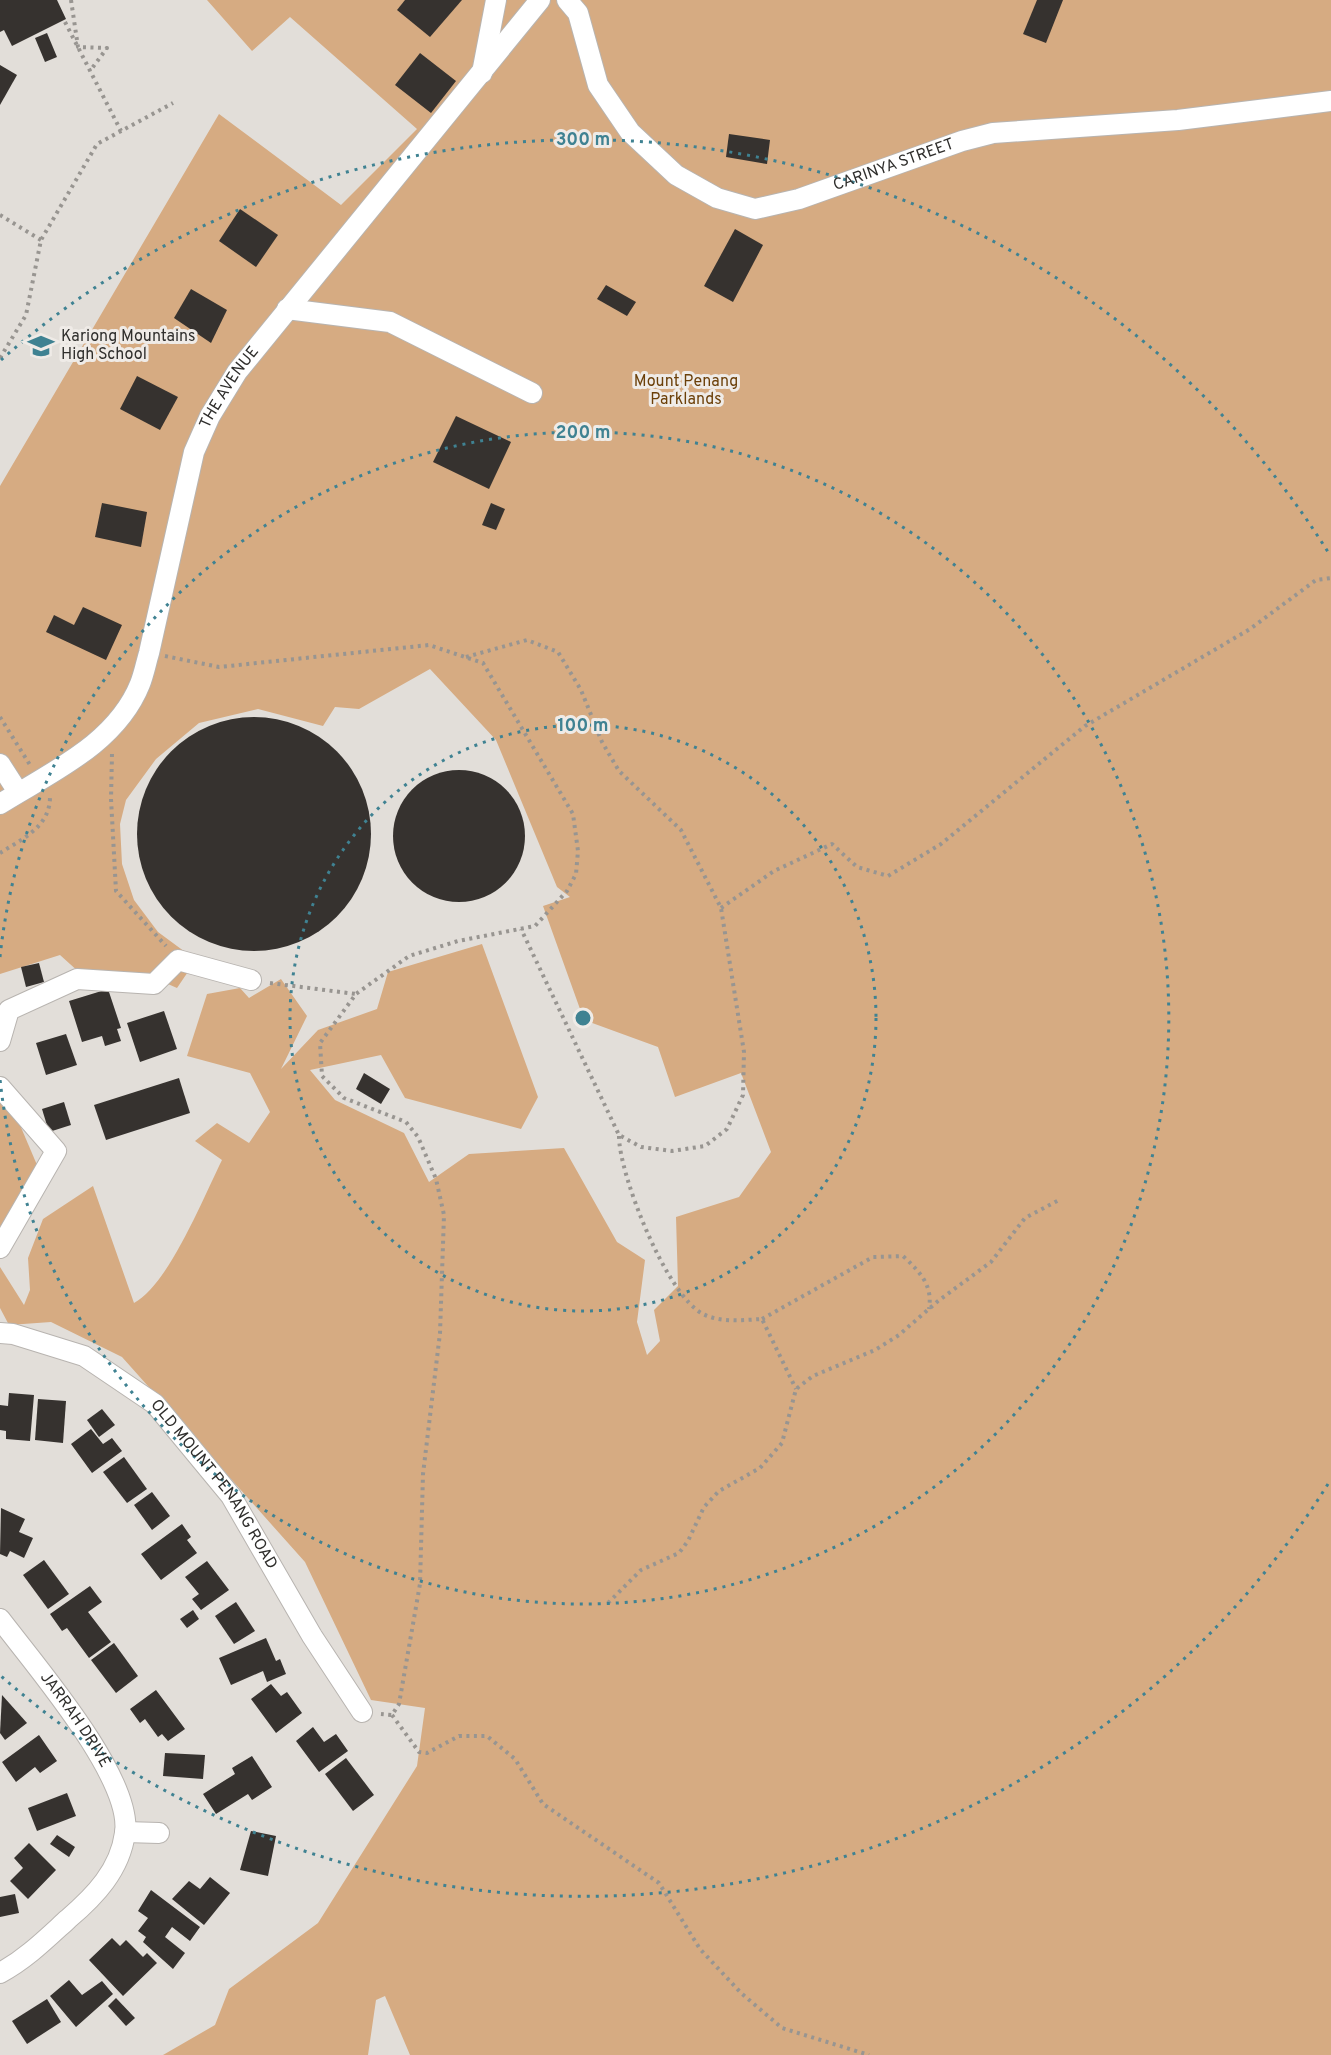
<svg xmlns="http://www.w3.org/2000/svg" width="1331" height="2055" font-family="Overpass,sans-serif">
<rect width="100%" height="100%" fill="#e2ded9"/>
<g fill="#d6ab82">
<path d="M 207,0 L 1331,0 L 1331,2055 L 410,2055 L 385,1996 L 376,2000 L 368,2055 L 163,2055 L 215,2025 L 229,1989 L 318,1923 L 417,1766 L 425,1708 L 371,1700 L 305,1562 L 122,1357 L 51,1322 L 9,1325 L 0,1308 L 0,1267 L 24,1305 L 30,1290 L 28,1258 L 43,1219 L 93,1186 L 134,1303 C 169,1284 203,1198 222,1160 L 195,1141 L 217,1123 L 249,1143 L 270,1112 L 250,1073 L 187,1056 L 207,994 L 240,988 L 249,998 L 281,979 L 307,1016 L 281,1069 L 318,1030 L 377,1009 L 388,972 L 482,944 L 538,1097 L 521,1129 L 405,1098 L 381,1055 L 310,1070 L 335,1100 L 404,1133 L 429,1182 L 469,1154 L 564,1148 L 617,1242 L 645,1260 L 637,1322 L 647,1355 L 660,1341 L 654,1310 L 678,1286 L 676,1217 L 739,1197 L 771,1152 L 741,1073 L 675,1097 L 658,1047 L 584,1020 L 543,906 L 570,897 L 557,887 L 496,740 L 430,669 L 359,709 L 335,707 L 323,726 L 258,709 L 199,723 L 156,759 L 126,800 L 120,824 L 122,864 L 134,900 L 158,932 L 196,960 L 177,988 L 143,973 L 134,977 L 90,982 L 60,955 L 0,974 L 0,486 L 219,114 L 341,205 L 417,129 L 290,17 L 252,51 Z"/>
<path d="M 0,1078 L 37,1165 L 0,1246 Z"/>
</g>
<g fill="#36322f">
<path d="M 0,0 L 57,0 L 66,19 L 12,46 L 4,30 L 0,32 Z"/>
<path d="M 405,0 L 462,0 L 430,37 L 397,10 Z"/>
<path d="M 1037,0 L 1063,0 L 1046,43 L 1023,34 Z"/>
<path d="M 47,33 L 57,57 L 45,62 L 35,38 Z"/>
<path d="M 420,53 L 456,81 L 431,113 L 395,85 Z"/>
<path d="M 0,65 L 17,75 L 0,105 Z"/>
<path d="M 729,134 L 770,140 L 767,164 L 726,157 Z"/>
<path d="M 240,209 L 278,235 L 256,267 L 219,241 Z"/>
<path d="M 735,229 L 763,245 L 733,302 L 704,286 Z"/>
<path d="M 606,285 L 636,302 L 627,316 L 597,299 Z"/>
<path d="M 191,289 L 227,310 L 211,343 L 174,318 Z"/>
<path d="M 137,376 L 178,397 L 160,430 L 120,409 Z"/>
<path d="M 456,416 L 511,442 L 489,489 L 433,462 Z"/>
<path d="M 102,503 L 147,512 L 141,547 L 95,537 Z"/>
<path d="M 491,503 L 505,509 L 496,530 L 482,525 Z"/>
<path d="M 83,607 L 122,625 L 106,660 L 46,632 L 54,615 L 74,625 Z"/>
<circle cx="254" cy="834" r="117"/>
<circle cx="459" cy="836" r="66"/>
<path d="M 39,963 L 44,982 L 26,987 L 21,967 Z"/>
<path d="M 108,989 L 121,1028 L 117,1029 L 121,1041 L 105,1046 L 102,1036 L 82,1042 L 69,1001 Z"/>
<path d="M 164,1011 L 177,1049 L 140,1062 L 127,1023 Z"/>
<path d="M 66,1034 L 77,1065 L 46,1075 L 36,1043 Z"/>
<path d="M 364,1073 L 390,1089 L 381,1104 L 356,1089 Z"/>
<path d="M 179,1078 L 190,1113 L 106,1140 L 94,1105 Z"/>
<path d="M 64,1102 L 71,1125 L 49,1132 L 42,1109 Z"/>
<path d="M 9,1393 L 34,1395 L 30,1441 L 6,1439 L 6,1431 L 0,1430 L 0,1405 L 8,1406 Z"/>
<path d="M 38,1399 L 66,1401 L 63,1443 L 35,1440 Z"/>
<path d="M 102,1409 L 115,1425 L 99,1437 L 87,1420 Z"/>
<path d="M 91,1429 L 103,1444 L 112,1438 L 122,1451 L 92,1473 L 71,1444 Z"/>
<path d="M 124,1457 L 147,1489 L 127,1503 L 103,1472 Z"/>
<path d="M 152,1492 L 170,1516 L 152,1530 L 134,1505 Z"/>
<path d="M 1,1508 L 25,1519 L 19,1532 L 33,1538 L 24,1558 L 10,1551 L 7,1557 L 0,1554 Z"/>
<path d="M 182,1524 L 191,1537 L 187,1540 L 197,1553 L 161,1580 L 141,1554 Z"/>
<path d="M 44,1560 L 69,1594 L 48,1609 L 23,1575 Z"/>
<path d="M 207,1561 L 229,1590 L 201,1610 L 192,1599 L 199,1594 L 185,1577 Z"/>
<path d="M 90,1586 L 102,1602 L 88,1612 L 111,1642 L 89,1658 L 67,1628 L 62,1631 L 50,1614 Z"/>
<path d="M 236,1602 L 255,1631 L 234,1644 L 215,1616 Z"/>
<path d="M 193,1610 L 199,1619 L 187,1628 L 180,1619 Z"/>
<path d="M 266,1638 L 276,1661 L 280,1659 L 286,1674 L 267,1682 L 263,1671 L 231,1685 L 219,1658 Z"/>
<path d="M 114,1643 L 138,1676 L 116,1693 L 91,1660 Z"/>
<path d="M 271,1684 L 281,1696 L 287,1692 L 302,1713 L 276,1733 L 251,1699 Z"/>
<path d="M 156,1690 L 185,1729 L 168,1741 L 162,1734 L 158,1737 L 145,1719 L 140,1723 L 130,1709 Z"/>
<path d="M 2,1695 L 27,1723 L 5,1740 L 0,1733 Z"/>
<path d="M 313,1727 L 324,1742 L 336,1734 L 348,1751 L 319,1772 L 296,1741 Z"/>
<path d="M 39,1735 L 57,1761 L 40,1773 L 35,1767 L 16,1782 L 2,1762 Z"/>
<path d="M 165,1753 L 205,1755 L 203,1779 L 163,1776 Z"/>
<path d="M 252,1756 L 272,1787 L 252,1800 L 248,1794 L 216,1814 L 203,1794 L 235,1774 L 232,1768 Z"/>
<path d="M 346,1758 L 374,1795 L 353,1811 L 325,1774 Z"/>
<path d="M 67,1793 L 76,1816 L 37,1831 L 28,1808 Z"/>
<path d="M 251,1831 L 276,1836 L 268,1876 L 240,1870 Z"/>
<path d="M 57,1835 L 75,1847 L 69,1857 L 50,1844 Z"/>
<path d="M 29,1843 L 56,1870 L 28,1899 L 10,1881 L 23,1868 L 14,1858 Z"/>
<path d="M 210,1877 L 230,1893 L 204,1925 L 172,1899 L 189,1881 L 200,1889 Z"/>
<path d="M 151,1890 L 200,1927 L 190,1941 L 172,1927 L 165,1937 L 185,1953 L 173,1969 L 143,1942 L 146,1937 L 138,1931 L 148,1918 L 138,1911 Z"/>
<path d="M 15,1894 L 19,1913 L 0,1917 L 0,1897 Z"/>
<path d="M 112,1938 L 120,1946 L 126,1940 L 143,1957 L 147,1953 L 157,1963 L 123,1996 L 89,1960 Z"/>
<path d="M 69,1980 L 82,1995 L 102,1981 L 113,1994 L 76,2027 L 50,1996 Z"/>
<path d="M 116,1998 L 135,2018 L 126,2026 L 108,2006 Z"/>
<path d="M 47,1999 L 61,2022 L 27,2044 L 12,2021 Z"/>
</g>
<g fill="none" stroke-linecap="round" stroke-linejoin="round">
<g stroke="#b8b4b0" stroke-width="22">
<g id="minor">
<path id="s1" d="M 567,0 L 578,13 L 598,85 L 630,132 L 676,175 L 717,198 L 755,209 L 799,199 L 962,141 L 993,133 L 1178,120 L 1331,101"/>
<path d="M 482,73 L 496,0"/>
<path d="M 287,309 L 390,322 L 532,393"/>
<path d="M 0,764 L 18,792"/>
<path id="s2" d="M 0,804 C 51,772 116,744 140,684 C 144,674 146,663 149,653 L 194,452 L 210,416 L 237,372 L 540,0"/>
<path d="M 0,1041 L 9,1010 L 77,979 L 154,984 L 178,960 L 251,980"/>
<path d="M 0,1087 L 56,1151 L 0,1248"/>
<path id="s3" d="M 0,1333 L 13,1334 L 84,1356 L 155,1404 L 231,1496 L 312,1636 L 362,1712"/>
<path id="s4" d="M 0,1619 C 34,1664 133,1778 125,1833 C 120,1870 95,1896 68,1919 C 46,1939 26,1959 0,1973"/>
<path d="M 125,1832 L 159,1833"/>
</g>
</g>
<g stroke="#989591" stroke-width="4" stroke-dasharray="3 4.5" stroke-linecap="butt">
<path d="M 71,0 L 78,47 L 107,48 L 90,71"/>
<path d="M 65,22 L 121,131"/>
<path d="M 0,215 L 41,240"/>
<path d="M 0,358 L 26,315 L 41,240 L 97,144 L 173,103"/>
<path d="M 165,656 L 219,667 L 429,645 L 483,663 L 573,814 L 578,851 L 576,874 L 567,891 L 535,926 L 458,941 L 409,956 L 356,994 L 320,1043 L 322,1076 L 344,1098 L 406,1122 L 418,1137 L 436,1179 L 444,1215 L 440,1333 L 423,1474 L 420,1584 L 399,1704 L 392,1715 L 381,1714"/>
<path d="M 466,657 L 527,640 L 558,652 L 581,690 L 602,742 L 619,771 L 681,830 L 721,908 L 744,1052 L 743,1095 L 727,1129 L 705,1146 L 672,1151 L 641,1147 L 619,1135 L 521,929"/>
<path d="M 0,717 L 30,765"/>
<path d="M 112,754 L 111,799 L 116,891 L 166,946"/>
<path d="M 0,853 C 22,839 50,827 50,797"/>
<path d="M 721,908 L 774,871 L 832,844 L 857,867 L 888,876 L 941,844 L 1085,726 L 1250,629 L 1316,580 L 1331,578"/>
<path d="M 270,983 L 356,994"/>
<path d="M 619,1136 C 619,1175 667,1296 703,1314 C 721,1323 743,1320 762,1319 L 796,1389"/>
<path d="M 762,1319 L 873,1257 L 903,1256 C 920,1272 933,1285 929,1309"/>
<path d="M 608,1603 L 641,1570 L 679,1553 L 688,1541 L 704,1507 L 719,1491 L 760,1468 L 782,1443 L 796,1389 L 813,1376 L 875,1350 L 899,1335 L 938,1301 L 991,1262 L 1025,1218 L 1059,1200"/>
<path d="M 392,1715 L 419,1752 L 427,1753 L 459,1736 L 487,1736 L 515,1759 L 543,1804 L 659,1883 L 700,1949 L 741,1993 L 782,2028 L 869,2055"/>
</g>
<use href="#minor" stroke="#fff" stroke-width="20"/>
</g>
<g fill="none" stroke="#3f8292" stroke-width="3" stroke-dasharray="3 6">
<circle cx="583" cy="1018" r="293"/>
<path d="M0 957A586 586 0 1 1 0 1079"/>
<path d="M1328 1484A879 879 0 0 1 1 1676M1 360A879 879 0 0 1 1328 552"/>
</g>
<defs>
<g id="school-bare" transform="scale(2.07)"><path d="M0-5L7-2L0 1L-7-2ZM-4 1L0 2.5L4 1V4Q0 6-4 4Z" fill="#3f8292" stroke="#efebe7" stroke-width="2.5" paint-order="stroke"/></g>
</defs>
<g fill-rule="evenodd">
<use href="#school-bare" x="41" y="346"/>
</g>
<g text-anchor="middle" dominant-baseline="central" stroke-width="6" stroke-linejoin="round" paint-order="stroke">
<g font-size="16" fill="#2f2e2c" stroke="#efebe7">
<text stroke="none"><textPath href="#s1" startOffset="444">CARINYA STREET</textPath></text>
<text stroke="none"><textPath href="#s2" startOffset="500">THE AVENUE</textPath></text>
<text stroke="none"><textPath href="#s3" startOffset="273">OLD MOUNT PENANG ROAD</textPath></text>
<text stroke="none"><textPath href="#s4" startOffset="126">JARRAH DRIVE</textPath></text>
</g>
<g font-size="16" fill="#2f2e2c" stroke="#efebe7" text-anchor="start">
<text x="61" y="337">Kariong Mountains<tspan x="61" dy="18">High School</tspan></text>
</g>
<g font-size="16" fill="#6b3f08" stroke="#efebe7">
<text x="686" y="382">Mount Penang<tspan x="686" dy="18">Parklands</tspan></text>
</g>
</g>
<circle cx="583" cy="1018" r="9" fill="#3f8292" stroke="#efebe7" stroke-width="3"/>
<g font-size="18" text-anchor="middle" font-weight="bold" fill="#3f8292" stroke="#efebe7" stroke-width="6" stroke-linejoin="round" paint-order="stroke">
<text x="583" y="145">300 m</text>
<text x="583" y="438">200 m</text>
<text x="583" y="731">100 m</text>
</g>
</svg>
